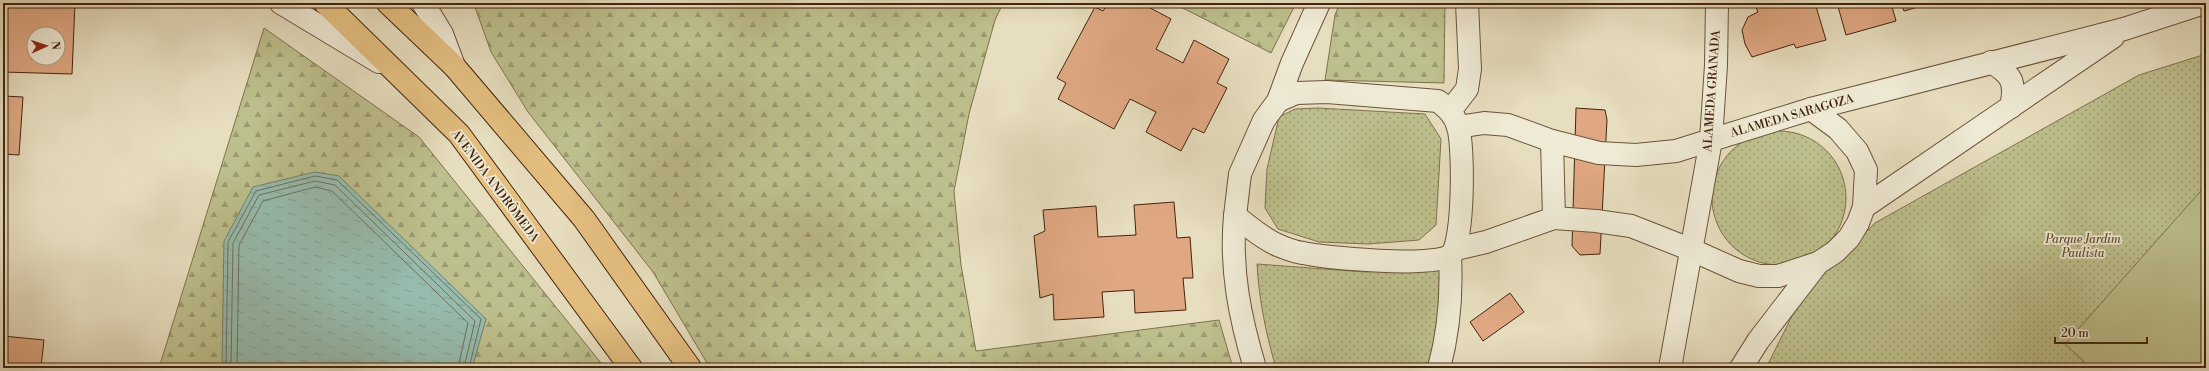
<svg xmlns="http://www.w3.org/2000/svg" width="2209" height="371" font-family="'Libre Bodoni',serif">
<defs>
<pattern id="grass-dots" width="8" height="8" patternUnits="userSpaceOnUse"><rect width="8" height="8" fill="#bdbf8c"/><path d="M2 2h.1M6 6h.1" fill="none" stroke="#9b9b71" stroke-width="1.8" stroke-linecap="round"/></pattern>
<pattern id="forest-firs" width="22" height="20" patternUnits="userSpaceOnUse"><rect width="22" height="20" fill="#bdbf8c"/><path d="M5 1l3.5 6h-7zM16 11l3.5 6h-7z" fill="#9b9b71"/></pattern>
<pattern id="water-ripples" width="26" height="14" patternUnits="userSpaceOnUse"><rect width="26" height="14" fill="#97bcae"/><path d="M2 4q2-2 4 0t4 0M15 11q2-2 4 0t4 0" fill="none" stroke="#83a194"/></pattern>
</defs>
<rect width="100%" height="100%" fill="#e7debf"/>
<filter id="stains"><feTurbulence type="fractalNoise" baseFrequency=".005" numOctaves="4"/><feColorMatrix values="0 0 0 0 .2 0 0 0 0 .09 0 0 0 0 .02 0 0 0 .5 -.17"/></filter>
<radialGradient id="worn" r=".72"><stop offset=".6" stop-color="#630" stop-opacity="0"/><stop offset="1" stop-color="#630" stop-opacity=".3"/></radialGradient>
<g fill="url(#grass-dots)" stroke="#80724c">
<path d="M 2206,54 L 2206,368 L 1766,368 L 1811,278 L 1857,241 L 1875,223 L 2139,75 Z"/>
<path d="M 1318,108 L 1425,114 L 1441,139 L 1436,225 L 1419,240 L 1368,244 L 1319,242 L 1278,229 L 1265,208 L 1267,169 L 1279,117 L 1295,109 Z"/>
<circle cx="1779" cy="198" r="67"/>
<path d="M 1257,264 L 1365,272 L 1444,268 L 1442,322 L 1428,368 L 1276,368 C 1266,334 1259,300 1257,264 Z"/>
</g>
<g fill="url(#forest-firs)" stroke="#80724c">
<path d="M 477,3 L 1003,3 L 995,20 L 969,114 L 954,191 L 961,265 L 976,351 L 1219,320 L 1233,368 L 710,368 L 653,272 L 528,112 L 491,52 L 475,7 Z"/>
<path d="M 1173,3 L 1296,3 L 1271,53 Z"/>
<path d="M 1340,3 L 1445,3 L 1444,83 L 1325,80 L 1335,15 Z"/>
<path d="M 264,28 L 419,137 L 605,368 L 159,368 Z"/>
</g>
<path fill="#bdbf8c" stroke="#80724c" d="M 2206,185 L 2206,368 L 2091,368 L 2065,344 Z"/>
<path fill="url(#water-ripples)" stroke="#75806e" d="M 315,172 L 339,176 L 486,319 L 472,368 L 222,368 L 224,241 L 253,187 Z"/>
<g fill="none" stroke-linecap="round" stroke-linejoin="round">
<g stroke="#6d705e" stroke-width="1">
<path d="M 226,368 L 228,242 L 256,191 L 315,176 L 337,180 L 481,319 L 469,368"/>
<path d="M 231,368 L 233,243 L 259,195 L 315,181 L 335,185 L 475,321 L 464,368"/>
<path d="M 237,368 L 239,245 L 263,201 L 315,187 L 332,191 L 468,323 L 458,368"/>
</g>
</g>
<g fill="#dfa883" stroke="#43250d" fill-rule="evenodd">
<path d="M 3,3 L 75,3 L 72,74 L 3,72 ZM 34,34 L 58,34 L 58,58 L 34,58 Z"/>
<path d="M 1108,3 L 1141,3 L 1171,19 L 1156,49 L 1183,63 L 1194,40 L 1229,59 L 1217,83 L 1227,88 L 1204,133 L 1193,128 L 1181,151 L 1146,132 L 1156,112 L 1130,99 L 1114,129 L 1058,99 L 1066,83 L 1057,78 L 1095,7 L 1103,11 Z"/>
<path d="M 1528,3 L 1578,3 L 1528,7 Z"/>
<path d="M 1754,3 L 1815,3 L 1826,40 L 1796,48 L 1794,44 L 1752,57 L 1745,44 L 1742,30 L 1748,17 L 1758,12 Z"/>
<path d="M 1837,3 L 1891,3 L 1896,21 L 1846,35 Z"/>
<path d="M 1901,3 L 1932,3 L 1904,11 Z"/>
<path d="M 3,96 L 23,97 L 19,155 L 3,154 Z"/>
<path d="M 1576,108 L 1605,110 L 1607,120 L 1600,254 L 1580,255 L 1572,246 Z"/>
<path d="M 1174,202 L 1177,238 L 1190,237 L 1193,278 L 1183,278 L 1186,310 L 1135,313 L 1134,290 L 1102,292 L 1104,317 L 1054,320 L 1053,294 L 1040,298 L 1034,236 L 1045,231 L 1043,210 L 1096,206 L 1098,237 L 1136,235 L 1134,205 Z"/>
<path d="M 1510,293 L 1524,312 L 1483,341 L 1470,322 Z"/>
<path d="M 3,336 L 44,340 L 41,367 L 55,368 L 3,368 Z"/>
</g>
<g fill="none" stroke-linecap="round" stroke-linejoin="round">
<g stroke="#6c533a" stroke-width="24">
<g id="minor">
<path d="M 281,3 L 379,62"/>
<path d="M 423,3 L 442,34 L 454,66"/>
<path d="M 1991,62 C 2013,75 2016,83 2011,107"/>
<path d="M 1327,92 L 1438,101 C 1447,108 1455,115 1458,127 C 1464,145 1464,244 1451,255 C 1434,268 1327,258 1303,253 C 1296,252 1287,249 1280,246 C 1264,240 1249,226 1235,216 L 1240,174 L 1264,120 L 1278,101 L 1296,93 Z"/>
<path d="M 1278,101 L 1292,63 L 1319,3"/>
<path d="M 1450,111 L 1467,89 L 1470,69 L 1467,3"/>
<path d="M 1458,127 L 1484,123 L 1508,125 L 1552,141 L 1599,153 L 1636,155 L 1676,151 L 1811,109 L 2124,29 L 2204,3"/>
<path d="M 1552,141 L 1554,218"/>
<path d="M 1864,207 L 2113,37"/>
<path d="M 1235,216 C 1230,269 1240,318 1255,368"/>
<path d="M 1456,249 L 1486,242 L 1554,218 L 1596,221 L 1631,226 L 1692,250 L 1739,271 L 1759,276 L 1778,276 L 1818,263 L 1835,252 L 1849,238 L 1858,223 L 1864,207 L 1866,170 L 1857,151 L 1838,129 L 1811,109"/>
<path d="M 1439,368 C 1449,331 1452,294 1450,256"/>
<path d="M 1670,368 L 1711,140 L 1716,65 L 1717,3"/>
<path d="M 1741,368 L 1758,341 L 1818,263"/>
</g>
</g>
<g stroke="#43250d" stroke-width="24">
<g id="major">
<path d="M 325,3 L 459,134 L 631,368"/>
<path d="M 388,3 L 454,66 L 584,219 L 690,368"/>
</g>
</g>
<use href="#minor" stroke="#efead5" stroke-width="22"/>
<use href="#major" stroke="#e4bf80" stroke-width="22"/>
</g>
<g text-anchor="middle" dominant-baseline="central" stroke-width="3.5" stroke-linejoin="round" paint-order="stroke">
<g font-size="12" fill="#43250d" stroke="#efead5">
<text transform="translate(1712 91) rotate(-86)">ALAMEDA GRANADA</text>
<text transform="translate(1792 116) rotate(-16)">ALAMEDA SARAGOZA</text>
<text transform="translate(495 186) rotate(53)">AVENIDA ANDRÔMEDA</text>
</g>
<g font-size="12" font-style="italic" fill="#624c2d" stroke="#efead5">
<text x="2083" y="239">Parque Jardim<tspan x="2083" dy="14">Paulista</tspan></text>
</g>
</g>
<rect width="2209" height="371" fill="none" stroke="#e7debf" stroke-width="16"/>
<rect x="4" y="4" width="2201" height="363" fill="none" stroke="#43250d" stroke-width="2"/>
<rect x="8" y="8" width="2193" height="355" fill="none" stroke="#43250d"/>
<g transform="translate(46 46) rotate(87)"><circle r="19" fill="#efead5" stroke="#aa9b85"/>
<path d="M0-3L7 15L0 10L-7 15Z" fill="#8f2418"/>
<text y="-6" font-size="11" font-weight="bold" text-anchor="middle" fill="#43250d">N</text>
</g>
<path d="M2055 337v6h92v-6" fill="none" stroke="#43250d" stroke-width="2"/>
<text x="2061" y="337" font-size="12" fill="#43250d" stroke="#efead5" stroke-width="3" paint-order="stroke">20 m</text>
<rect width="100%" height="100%" filter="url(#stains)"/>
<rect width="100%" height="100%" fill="url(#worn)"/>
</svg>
